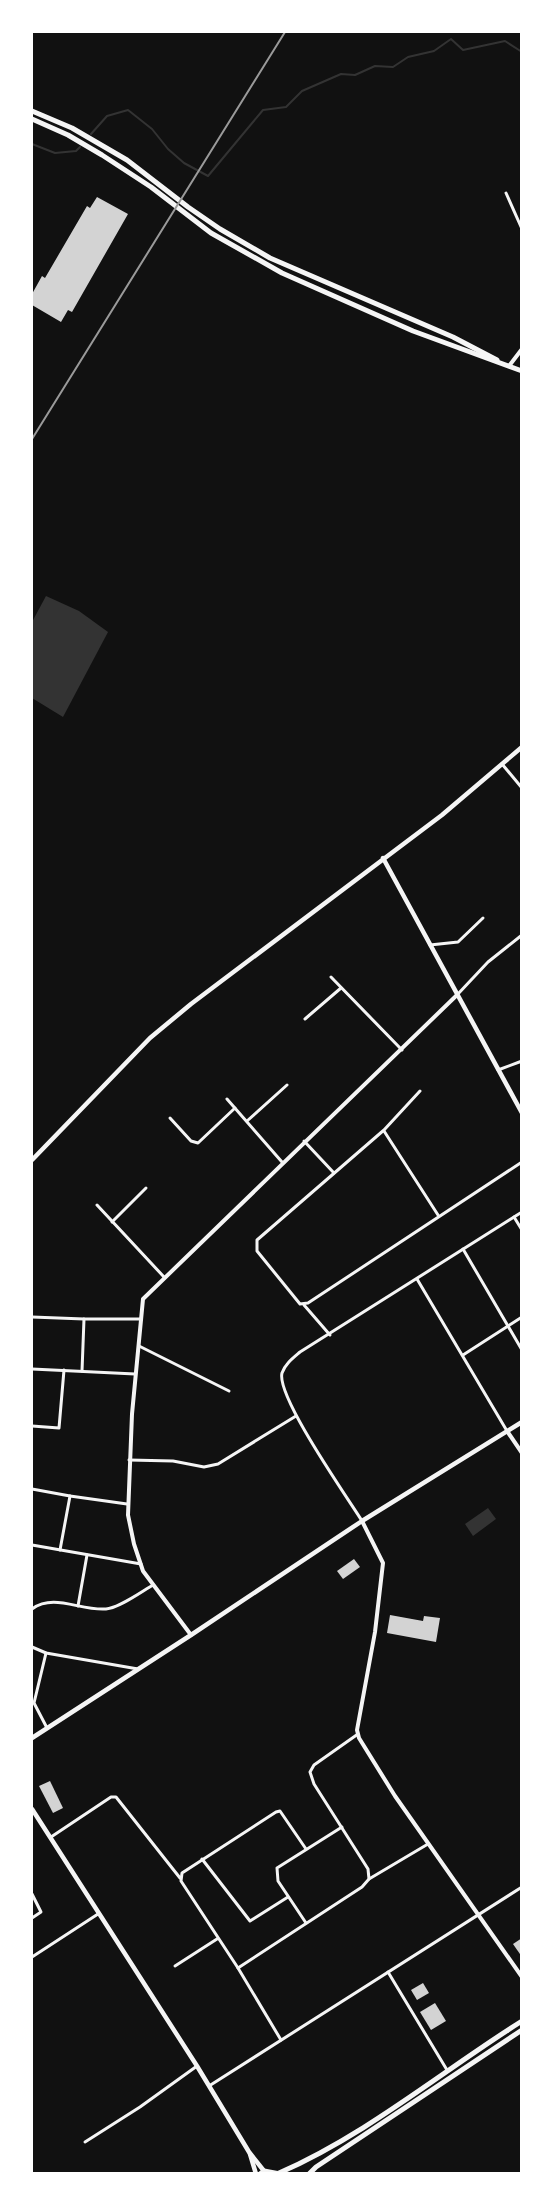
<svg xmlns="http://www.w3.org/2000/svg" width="553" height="2205" font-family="Ubuntu,sans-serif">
<rect width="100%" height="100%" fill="#111"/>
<g fill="#333">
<path d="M 46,596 L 79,611 L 108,632 L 63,717 L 32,698 L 32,622 Z"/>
<path d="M 488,1508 L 496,1519 L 473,1536 L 465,1524 Z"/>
</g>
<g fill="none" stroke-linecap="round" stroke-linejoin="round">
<g stroke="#333" stroke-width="2">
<path d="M 91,134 L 107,116 L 128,110 L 152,129 L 168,149 L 184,163 L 208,176 L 263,110 L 286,107 L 302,91 L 341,74 L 355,75 L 375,66 L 393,67 L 408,57 L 434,51 L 451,39 L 463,50 L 505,41 L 522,52"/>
<path d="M 32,144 L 55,153 L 76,151 L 80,147"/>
</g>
</g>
<g fill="#d3d3d3">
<path d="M 97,197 L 128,214 L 72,312 L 68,310 L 61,322 L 32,305 L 32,294 L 42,276 L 45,278 L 87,206 L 90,208 Z"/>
<path d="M 354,1559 L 360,1567 L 343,1579 L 337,1571 Z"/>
<path d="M 390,1615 L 423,1621 L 424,1616 L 440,1618 L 436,1642 L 387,1633 Z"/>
<path d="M 50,1781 L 63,1808 L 53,1813 L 39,1786 Z"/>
<path d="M 522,1938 L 522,1957 L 513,1944 Z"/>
<path d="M 423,1983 L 429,1993 L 417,2000 L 411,1990 Z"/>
<path d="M 435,2003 L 446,2021 L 431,2030 L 420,2012 Z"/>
</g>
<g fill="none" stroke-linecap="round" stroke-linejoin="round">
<g stroke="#f5f5f5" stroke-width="3">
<path d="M 506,193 L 522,229"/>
<path d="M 502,764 L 522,788"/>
<path d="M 430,945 L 458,942 L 483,918"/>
<path d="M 331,977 L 402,1050"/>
<path d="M 457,995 L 488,962 L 522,935"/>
<path d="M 305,1019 L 341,988"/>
<path d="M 498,1070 L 522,1061"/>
<path d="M 420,1091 L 384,1130 L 257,1240 L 257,1251 L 300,1304 L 308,1303 L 522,1162"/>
<path d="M 227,1099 L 282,1162"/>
<path d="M 170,1118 L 191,1141 L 198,1143 L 235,1108"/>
<path d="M 247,1121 L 287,1085"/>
<path d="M 384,1131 L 438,1215"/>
<path d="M 304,1141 L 334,1173"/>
<path d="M 97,1205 L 164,1277"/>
<path d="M 514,1217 L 522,1230"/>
<path d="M 112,1222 L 146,1188"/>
<path d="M 463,1249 L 522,1350"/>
<path d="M 417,1279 L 507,1431"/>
<path d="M 304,1305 L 330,1335"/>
<path d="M 32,1317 L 84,1319"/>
<path d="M 139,1346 L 229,1391"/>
<path d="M 463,1355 L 522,1317"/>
<path d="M 32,1369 L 135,1374"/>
<path d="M 82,1371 L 84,1319 L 140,1319"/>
<path d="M 32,1426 L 59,1428 L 64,1370"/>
<path d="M 129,1460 L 173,1461 L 204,1467 L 218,1464 L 296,1416"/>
<path d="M 32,1489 L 70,1496"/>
<path d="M 362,1521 C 347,1497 276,1396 282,1373 C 285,1364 293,1358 300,1352 L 522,1212"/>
<path d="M 32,1545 L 141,1564"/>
<path d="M 60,1550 L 70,1496 L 127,1504"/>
<path d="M 78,1606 L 87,1555"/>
<path d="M 32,1609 C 54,1593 80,1611 106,1609 C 119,1608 141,1592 153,1585"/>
<path d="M 32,1647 L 46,1653 L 138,1669"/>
<path d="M 46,1653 L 34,1703 L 47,1728"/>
<path d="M 51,1837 L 111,1797 L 116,1797 L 180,1878"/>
<path d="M 202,1859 L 250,1921 L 288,1897"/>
<path d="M 369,1879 L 428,1844"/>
<path d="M 32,1894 L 41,1912 L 32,1918"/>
<path d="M 306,1923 L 278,1881 L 277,1868 L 342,1827"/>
<path d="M 32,1957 L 98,1914"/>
<path d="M 175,1966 L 217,1939"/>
<path d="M 238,1968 L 181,1881 L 182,1873 L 276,1812 L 280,1811 L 306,1849"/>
<path d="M 388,1972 L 447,2070"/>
<path d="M 281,2040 L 238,1968 L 362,1887 L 369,1879 L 368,1869 L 314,1784 L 310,1772 L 314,1765 L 358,1734"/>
<path d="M 209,2086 L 522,1887"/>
<path d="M 85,2142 L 140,2107 L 197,2066"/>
</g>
<g stroke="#f5f5f5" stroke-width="4">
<path d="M 509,366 L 522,349"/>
<path d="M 507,1431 L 522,1453"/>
<path d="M 362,1521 L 383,1563 L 375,1632 L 357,1730 L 359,1738 L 395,1796 L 522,1977"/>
<path d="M 191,1635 L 143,1571 L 134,1544 L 128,1515 L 132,1414 L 143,1299 L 457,995"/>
</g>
<g stroke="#f5f5f5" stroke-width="4.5">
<path d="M 383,858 L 522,1113"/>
<path d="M 32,1160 L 150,1038 L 191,1004 L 442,815 L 522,747"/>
<path d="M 32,1738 L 191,1635 L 362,1521 L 522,1422"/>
<path d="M 32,1809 L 197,2066 L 249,2152 L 264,2171"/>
<path d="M 250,2154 L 256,2174"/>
</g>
<g stroke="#f5f5f5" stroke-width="5">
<path d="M 32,111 L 72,128 L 127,160 L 188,207 L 220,229 L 270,258 L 453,337 L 497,360"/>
<path d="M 32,119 L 68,135 L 102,155 L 151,187 L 211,233 L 282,273 L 413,331 L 522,371"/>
</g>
<g stroke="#f5f5f5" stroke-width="5">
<path d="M 279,2173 C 366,2135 441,2072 522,2021"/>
<path d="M 260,2174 L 264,2171 L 280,2174"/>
<path d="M 309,2174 L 316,2167 L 522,2030"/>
</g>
<path stroke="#9a9a9a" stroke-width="2" d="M 32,439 L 285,32"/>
</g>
<rect width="553" height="2205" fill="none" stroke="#ffffff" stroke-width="66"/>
</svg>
